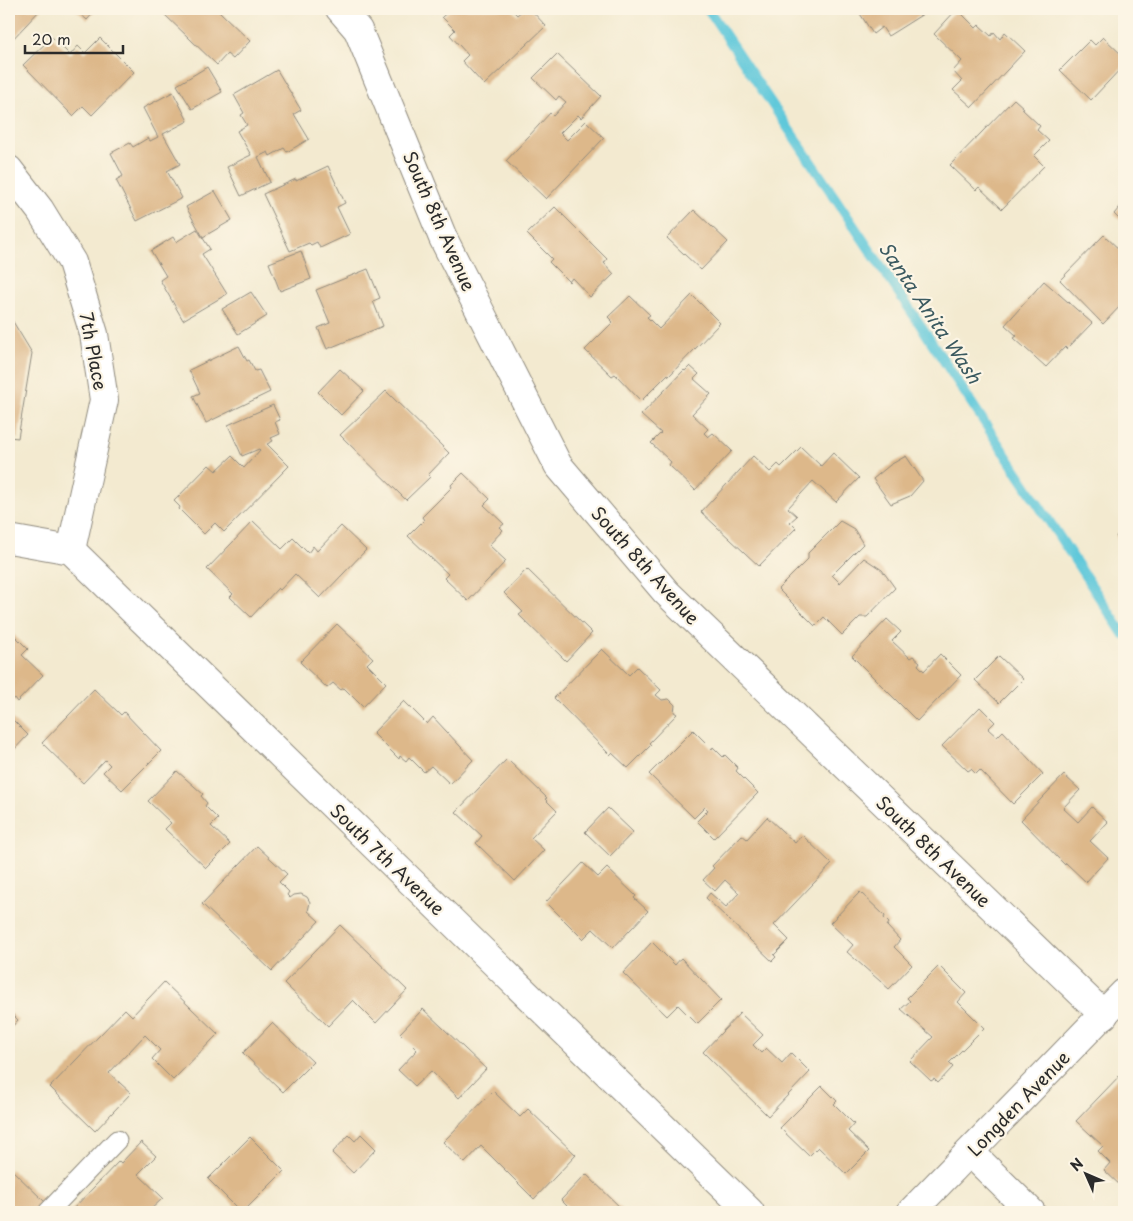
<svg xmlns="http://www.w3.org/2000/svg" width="1133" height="1221" font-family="'Playpen Sans',sans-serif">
<rect width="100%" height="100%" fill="#fcf5e5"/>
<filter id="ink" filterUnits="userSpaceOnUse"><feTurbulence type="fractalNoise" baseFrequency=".02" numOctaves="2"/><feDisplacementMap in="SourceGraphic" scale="10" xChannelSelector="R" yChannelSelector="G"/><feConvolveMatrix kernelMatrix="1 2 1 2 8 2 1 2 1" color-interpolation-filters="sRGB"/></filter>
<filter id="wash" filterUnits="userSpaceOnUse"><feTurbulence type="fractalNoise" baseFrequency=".0096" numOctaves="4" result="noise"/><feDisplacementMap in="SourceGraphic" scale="20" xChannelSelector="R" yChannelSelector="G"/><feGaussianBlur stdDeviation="1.12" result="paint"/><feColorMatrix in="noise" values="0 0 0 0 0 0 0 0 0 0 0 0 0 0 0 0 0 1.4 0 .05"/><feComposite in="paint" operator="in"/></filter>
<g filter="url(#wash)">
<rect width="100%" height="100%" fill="#f3ead0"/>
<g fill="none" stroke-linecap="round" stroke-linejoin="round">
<path stroke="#5fc8da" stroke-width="10" d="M 708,9 L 919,323 L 1124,635"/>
</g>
<g id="blocks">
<g fill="#ddb88a">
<path d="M 9,9 L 41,9 L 9,43 Z"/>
<path d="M 75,9 L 97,9 L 87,20 Z"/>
<path d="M 168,9 L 221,9 L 219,11 L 250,41 L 233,59 L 227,54 L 217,65 L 163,13 Z"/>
<path d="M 451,9 L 511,9 L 517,15 L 524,9 L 530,9 L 546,26 L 484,85 L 462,61 L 468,55 L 450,35 L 455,30 L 442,17 Z"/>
<path d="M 857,9 L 931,9 L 888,36 L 882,27 L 873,34 Z"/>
<path d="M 957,9 L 976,28 L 979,25 L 991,36 L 994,32 L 1000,39 L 1005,32 L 1025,51 L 972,107 L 953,90 L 962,81 L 953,71 L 962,61 L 934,34 Z"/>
<path d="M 52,37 L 70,55 L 78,46 L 85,53 L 100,38 L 134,72 L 92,115 L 83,106 L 73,116 L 23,65 Z"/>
<path d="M 1103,37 L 1124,57 L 1124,65 L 1091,100 L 1060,70 L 1090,40 L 1095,45 Z"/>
<path d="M 557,54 L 601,96 L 581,118 L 578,115 L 560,133 L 567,140 L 586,121 L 604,138 L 546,199 L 506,161 L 550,113 L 553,116 L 566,102 L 559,96 L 556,100 L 533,78 Z"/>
<path d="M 207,67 L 222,92 L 192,109 L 177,85 Z"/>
<path d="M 277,70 L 301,110 L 294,114 L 309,139 L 287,152 L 284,148 L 270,156 L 268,152 L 258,157 L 270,182 L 241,196 L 227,167 L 251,155 L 237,131 L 247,125 L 241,115 L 244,113 L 234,95 Z"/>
<path d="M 173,92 L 188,121 L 163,134 L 180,164 L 167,171 L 182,198 L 137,221 L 116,180 L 123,176 L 111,153 L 130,143 L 133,147 L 148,138 L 150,141 L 158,137 L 143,108 Z"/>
<path d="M 1014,99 L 1024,108 L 1022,109 L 1040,126 L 1037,130 L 1049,141 L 1034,156 L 1044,166 L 1002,209 L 979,187 L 976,190 L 950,165 Z"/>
<path d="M 328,166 L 345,203 L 337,207 L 350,234 L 320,248 L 317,242 L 311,245 L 309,243 L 290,251 L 263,194 L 296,179 L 296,181 Z"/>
<path d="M 215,191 L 232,220 L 203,237 L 186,207 Z"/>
<path d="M 1124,202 L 1124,224 L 1114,214 Z"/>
<path d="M 555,207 L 607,259 L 604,263 L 614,274 L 590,297 L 572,278 L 569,282 L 549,262 L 552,259 L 527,234 Z"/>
<path d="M 694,210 L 728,242 L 701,270 L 667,238 Z"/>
<path d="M 197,229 L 210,249 L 202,254 L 227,294 L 183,320 L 160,280 L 166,276 L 151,251 L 173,237 L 176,242 Z"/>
<path d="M 1104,235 L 1124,254 L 1124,302 L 1103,324 L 1060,280 Z"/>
<path d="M 301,251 L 311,279 L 280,291 L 269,263 Z"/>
<path d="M 368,269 L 380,298 L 373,301 L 383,326 L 327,349 L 318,328 L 330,323 L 316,290 Z"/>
<path d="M 1044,281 L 1092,323 L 1067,349 L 1065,347 L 1046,367 L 1014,338 L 1017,336 L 1005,325 Z"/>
<path d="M 251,292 L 267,316 L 238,334 L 222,309 Z"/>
<path d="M 692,295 L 720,323 L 669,376 L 668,374 L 641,401 L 615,374 L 612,376 L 585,350 L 613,322 L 608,317 L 630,296 L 650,315 L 647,317 L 659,329 Z"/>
<path d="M 12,320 L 32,353 L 18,438 L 9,437 L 9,322 Z"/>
<path d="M 239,346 L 247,361 L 249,360 L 255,371 L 259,370 L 270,392 L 206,423 L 193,396 L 200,393 L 189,370 Z"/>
<path d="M 690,366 L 699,374 L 694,379 L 711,394 L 692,414 L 708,429 L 704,433 L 708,437 L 713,433 L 732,451 L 695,490 L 669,465 L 671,462 L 651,443 L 661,433 L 641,415 L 684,370 L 685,371 Z"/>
<path d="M 340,369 L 364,391 L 341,415 L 318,392 Z"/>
<path d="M 386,391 L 449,453 L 428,475 L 430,477 L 406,500 L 340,435 Z"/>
<path d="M 273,405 L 280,420 L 275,422 L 280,434 L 271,438 L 273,441 L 267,444 L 289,466 L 224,532 L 215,523 L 204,534 L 179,509 L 180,507 L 174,501 L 209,465 L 216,471 L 232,456 L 244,468 L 260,450 L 259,449 L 242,456 L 228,425 Z"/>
<path d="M 801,447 L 821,466 L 833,453 L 859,478 L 836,502 L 813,481 L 788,508 L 797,516 L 790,522 L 796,528 L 759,566 L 701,512 L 753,456 L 770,472 L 778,464 L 781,467 Z"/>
<path d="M 906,456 L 923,481 L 910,496 L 891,504 L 873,479 L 890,465 Z"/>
<path d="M 463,473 L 490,499 L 484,505 L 504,524 L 500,527 L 503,530 L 489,545 L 506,561 L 468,601 L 444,578 L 448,574 L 408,536 L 424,520 L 422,517 L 452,487 L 451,485 Z"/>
<path d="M 253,521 L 282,549 L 293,538 L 308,553 L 313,546 L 317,551 L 341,526 L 366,550 L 320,598 L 295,574 L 280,590 L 278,588 L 251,617 L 230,597 L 233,594 L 207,569 Z"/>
<path d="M 840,521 L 854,529 L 863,544 L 832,575 L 840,583 L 864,558 L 882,570 L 895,588 L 867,617 L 860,617 L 842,635 L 824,617 L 815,626 L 778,589 L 808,559 L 808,553 Z"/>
<path d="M 1124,530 L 1124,548 L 1116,536 Z"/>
<path d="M 527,569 L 592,633 L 566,661 L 519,615 L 523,612 L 504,593 Z"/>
<path d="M 887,619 L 901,632 L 892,641 L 910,658 L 913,656 L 920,662 L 918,665 L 924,671 L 940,654 L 961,675 L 917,721 L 852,656 Z"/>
<path d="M 337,624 L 373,658 L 367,664 L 386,683 L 363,707 L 344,688 L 341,690 L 333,683 L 327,688 L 300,662 Z"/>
<path d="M 9,630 L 28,649 L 22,655 L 43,675 L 17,702 L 14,698 L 12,700 L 9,697 Z"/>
<path d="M 602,649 L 629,675 L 637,667 L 661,690 L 656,695 L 662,700 L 669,699 L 675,705 L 674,712 L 677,714 L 649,743 L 651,745 L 628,768 L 612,753 L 610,755 L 554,698 Z"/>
<path d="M 999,656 L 1023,679 L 999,703 L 975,680 Z"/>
<path d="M 94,689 L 121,715 L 124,712 L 161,751 L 122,790 L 103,772 L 110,765 L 105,760 L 83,783 L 42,743 Z"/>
<path d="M 404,701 L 427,724 L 433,717 L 473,760 L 450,784 L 431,766 L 424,772 L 409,757 L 406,761 L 400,756 L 399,759 L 373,733 Z"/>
<path d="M 980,707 L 995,722 L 988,729 L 997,737 L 1003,731 L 1043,774 L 1013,804 L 980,770 L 976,774 L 971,769 L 968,771 L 942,746 Z"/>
<path d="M 9,716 L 28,735 L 9,755 Z"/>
<path d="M 693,730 L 712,749 L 713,747 L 723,757 L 725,755 L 738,768 L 736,771 L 758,793 L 714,838 L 697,821 L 708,810 L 705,807 L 694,818 L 649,774 Z"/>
<path d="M 507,759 L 547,798 L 545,799 L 557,811 L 531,838 L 544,850 L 515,881 L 476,843 L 482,836 L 456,812 Z"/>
<path d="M 177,771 L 203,794 L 201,796 L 207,803 L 205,806 L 218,819 L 211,826 L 230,844 L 206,868 L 165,829 L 171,823 L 148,801 Z"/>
<path d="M 1064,775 L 1080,790 L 1063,808 L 1078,822 L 1092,807 L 1108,822 L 1090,841 L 1108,858 L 1086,882 L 1066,863 L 1065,865 L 1021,820 Z"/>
<path d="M 608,808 L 633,832 L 610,856 L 585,832 Z"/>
<path d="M 767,817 L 795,843 L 802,835 L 832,864 L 774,925 L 789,940 L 774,955 L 776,957 L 772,961 L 706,898 L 710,893 L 726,907 L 739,893 L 725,880 L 715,891 L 703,880 L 714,868 L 712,866 L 742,835 L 747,839 Z"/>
<path d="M 257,846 L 287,874 L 279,882 L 289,892 L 287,895 L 290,898 L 294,895 L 301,894 L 307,897 L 310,902 L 308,911 L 319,921 L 272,971 L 202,904 Z"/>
<path d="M 583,863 L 598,877 L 607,868 L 636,896 L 634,898 L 648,911 L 613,948 L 593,929 L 583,939 L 546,902 Z"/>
<path d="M 860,892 L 885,916 L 884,918 L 889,923 L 887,926 L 900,940 L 894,947 L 912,965 L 889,989 L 847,952 L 853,945 L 830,923 Z"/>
<path d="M 340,925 L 407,990 L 376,1023 L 353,1000 L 328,1026 L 284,983 Z"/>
<path d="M 652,942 L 675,965 L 681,958 L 721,1000 L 697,1024 L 678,1005 L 667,1016 L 623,973 Z"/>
<path d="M 939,966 L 966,993 L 958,1002 L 984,1028 L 949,1063 L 953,1067 L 938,1083 L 934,1079 L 931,1081 L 910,1061 L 933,1037 L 901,1009 L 910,1001 L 907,998 Z"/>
<path d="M 164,982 L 218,1034 L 173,1080 L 152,1059 L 160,1050 L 145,1035 L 109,1073 L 131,1093 L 95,1131 L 50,1087 L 125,1009 L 132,1016 Z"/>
<path d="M 423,1009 L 486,1069 L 459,1098 L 431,1071 L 415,1086 L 398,1070 L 417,1050 L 400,1033 Z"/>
<path d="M 9,1011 L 18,1020 L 9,1030 Z"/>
<path d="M 740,1013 L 763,1035 L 753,1045 L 761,1053 L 766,1048 L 782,1063 L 791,1053 L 810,1072 L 768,1116 L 703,1052 Z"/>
<path d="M 272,1023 L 313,1062 L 283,1092 L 243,1053 Z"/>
<path d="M 1124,1071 L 1124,1189 L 1104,1170 L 1110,1163 L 1098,1151 L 1103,1146 L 1076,1121 Z"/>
<path d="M 822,1086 L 837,1101 L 834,1104 L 854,1124 L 848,1131 L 869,1151 L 846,1174 L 818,1147 L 809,1156 L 780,1128 Z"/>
<path d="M 493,1091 L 520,1117 L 528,1109 L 576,1155 L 534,1199 L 481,1146 L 465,1163 L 443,1142 Z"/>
<path d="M 361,1134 L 376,1149 L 353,1173 L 332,1153 L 349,1135 L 355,1141 Z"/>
<path d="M 250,1137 L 284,1171 L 243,1212 L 241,1212 L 208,1179 Z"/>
<path d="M 141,1142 L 156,1156 L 138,1174 L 163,1198 L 148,1212 L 70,1212 L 119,1161 L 121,1163 Z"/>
<path d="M 11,1169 L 45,1202 L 35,1212 L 9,1212 L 9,1172 Z"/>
<path d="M 586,1174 L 625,1212 L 573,1212 L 561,1200 Z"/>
</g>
</g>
</g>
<g filter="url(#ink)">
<use href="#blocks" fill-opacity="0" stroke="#8f8a7e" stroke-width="1"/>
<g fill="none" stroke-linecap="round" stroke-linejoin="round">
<g stroke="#8f8a7e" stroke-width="21">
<path id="lane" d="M 48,1212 L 117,1140"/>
</g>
<g stroke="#8f8a7e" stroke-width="30">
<g id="street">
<path d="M 340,9 L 358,30 L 443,238 L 558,465 L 666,592 L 1104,1015"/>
<path d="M 9,170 L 40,210 L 72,262 L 94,334 L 104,400 L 71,550"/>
<path d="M 9,539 L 71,550 L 750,1212"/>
<path d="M 970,1152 L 1031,1212"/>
</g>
</g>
<g stroke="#8f8a7e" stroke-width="30">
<path id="secondary" d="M 911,1212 L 1124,993"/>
</g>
<use href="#lane" stroke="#fff" stroke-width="19"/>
<use href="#street" stroke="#fff" stroke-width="28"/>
<use href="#secondary" stroke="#fff" stroke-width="28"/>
</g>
</g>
<g text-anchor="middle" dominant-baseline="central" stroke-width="4.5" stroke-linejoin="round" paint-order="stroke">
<g font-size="18" fill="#2b2b2b" stroke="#fcf5e5">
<text transform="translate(440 221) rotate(66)">South 8th Avenue</text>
<text transform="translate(94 351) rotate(79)">7th Place</text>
<text transform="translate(646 565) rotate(48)">South 8th Avenue</text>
<text transform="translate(934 851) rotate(44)">South 8th Avenue</text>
<text transform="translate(388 859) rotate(44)">South 7th Avenue</text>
<text transform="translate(1018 1103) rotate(-46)">Longden Avenue</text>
</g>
<g font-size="19" font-style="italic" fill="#3b5a60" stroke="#fcf5e5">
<text transform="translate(931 312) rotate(56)">Santa Anita Wash</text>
</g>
</g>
<rect width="1133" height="1221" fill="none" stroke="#fcf5e5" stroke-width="30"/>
<g transform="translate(1086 1174) rotate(315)" stroke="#fcf5e5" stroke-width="4" paint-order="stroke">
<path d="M0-4L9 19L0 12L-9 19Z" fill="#2b2b2b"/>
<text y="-8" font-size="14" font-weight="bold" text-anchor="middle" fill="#2b2b2b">N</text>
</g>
<path d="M25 45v8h98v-8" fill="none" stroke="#2b2b2b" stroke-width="2.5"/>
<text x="32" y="45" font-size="15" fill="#2b2b2b" stroke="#fcf5e5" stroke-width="4" paint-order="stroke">20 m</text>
</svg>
